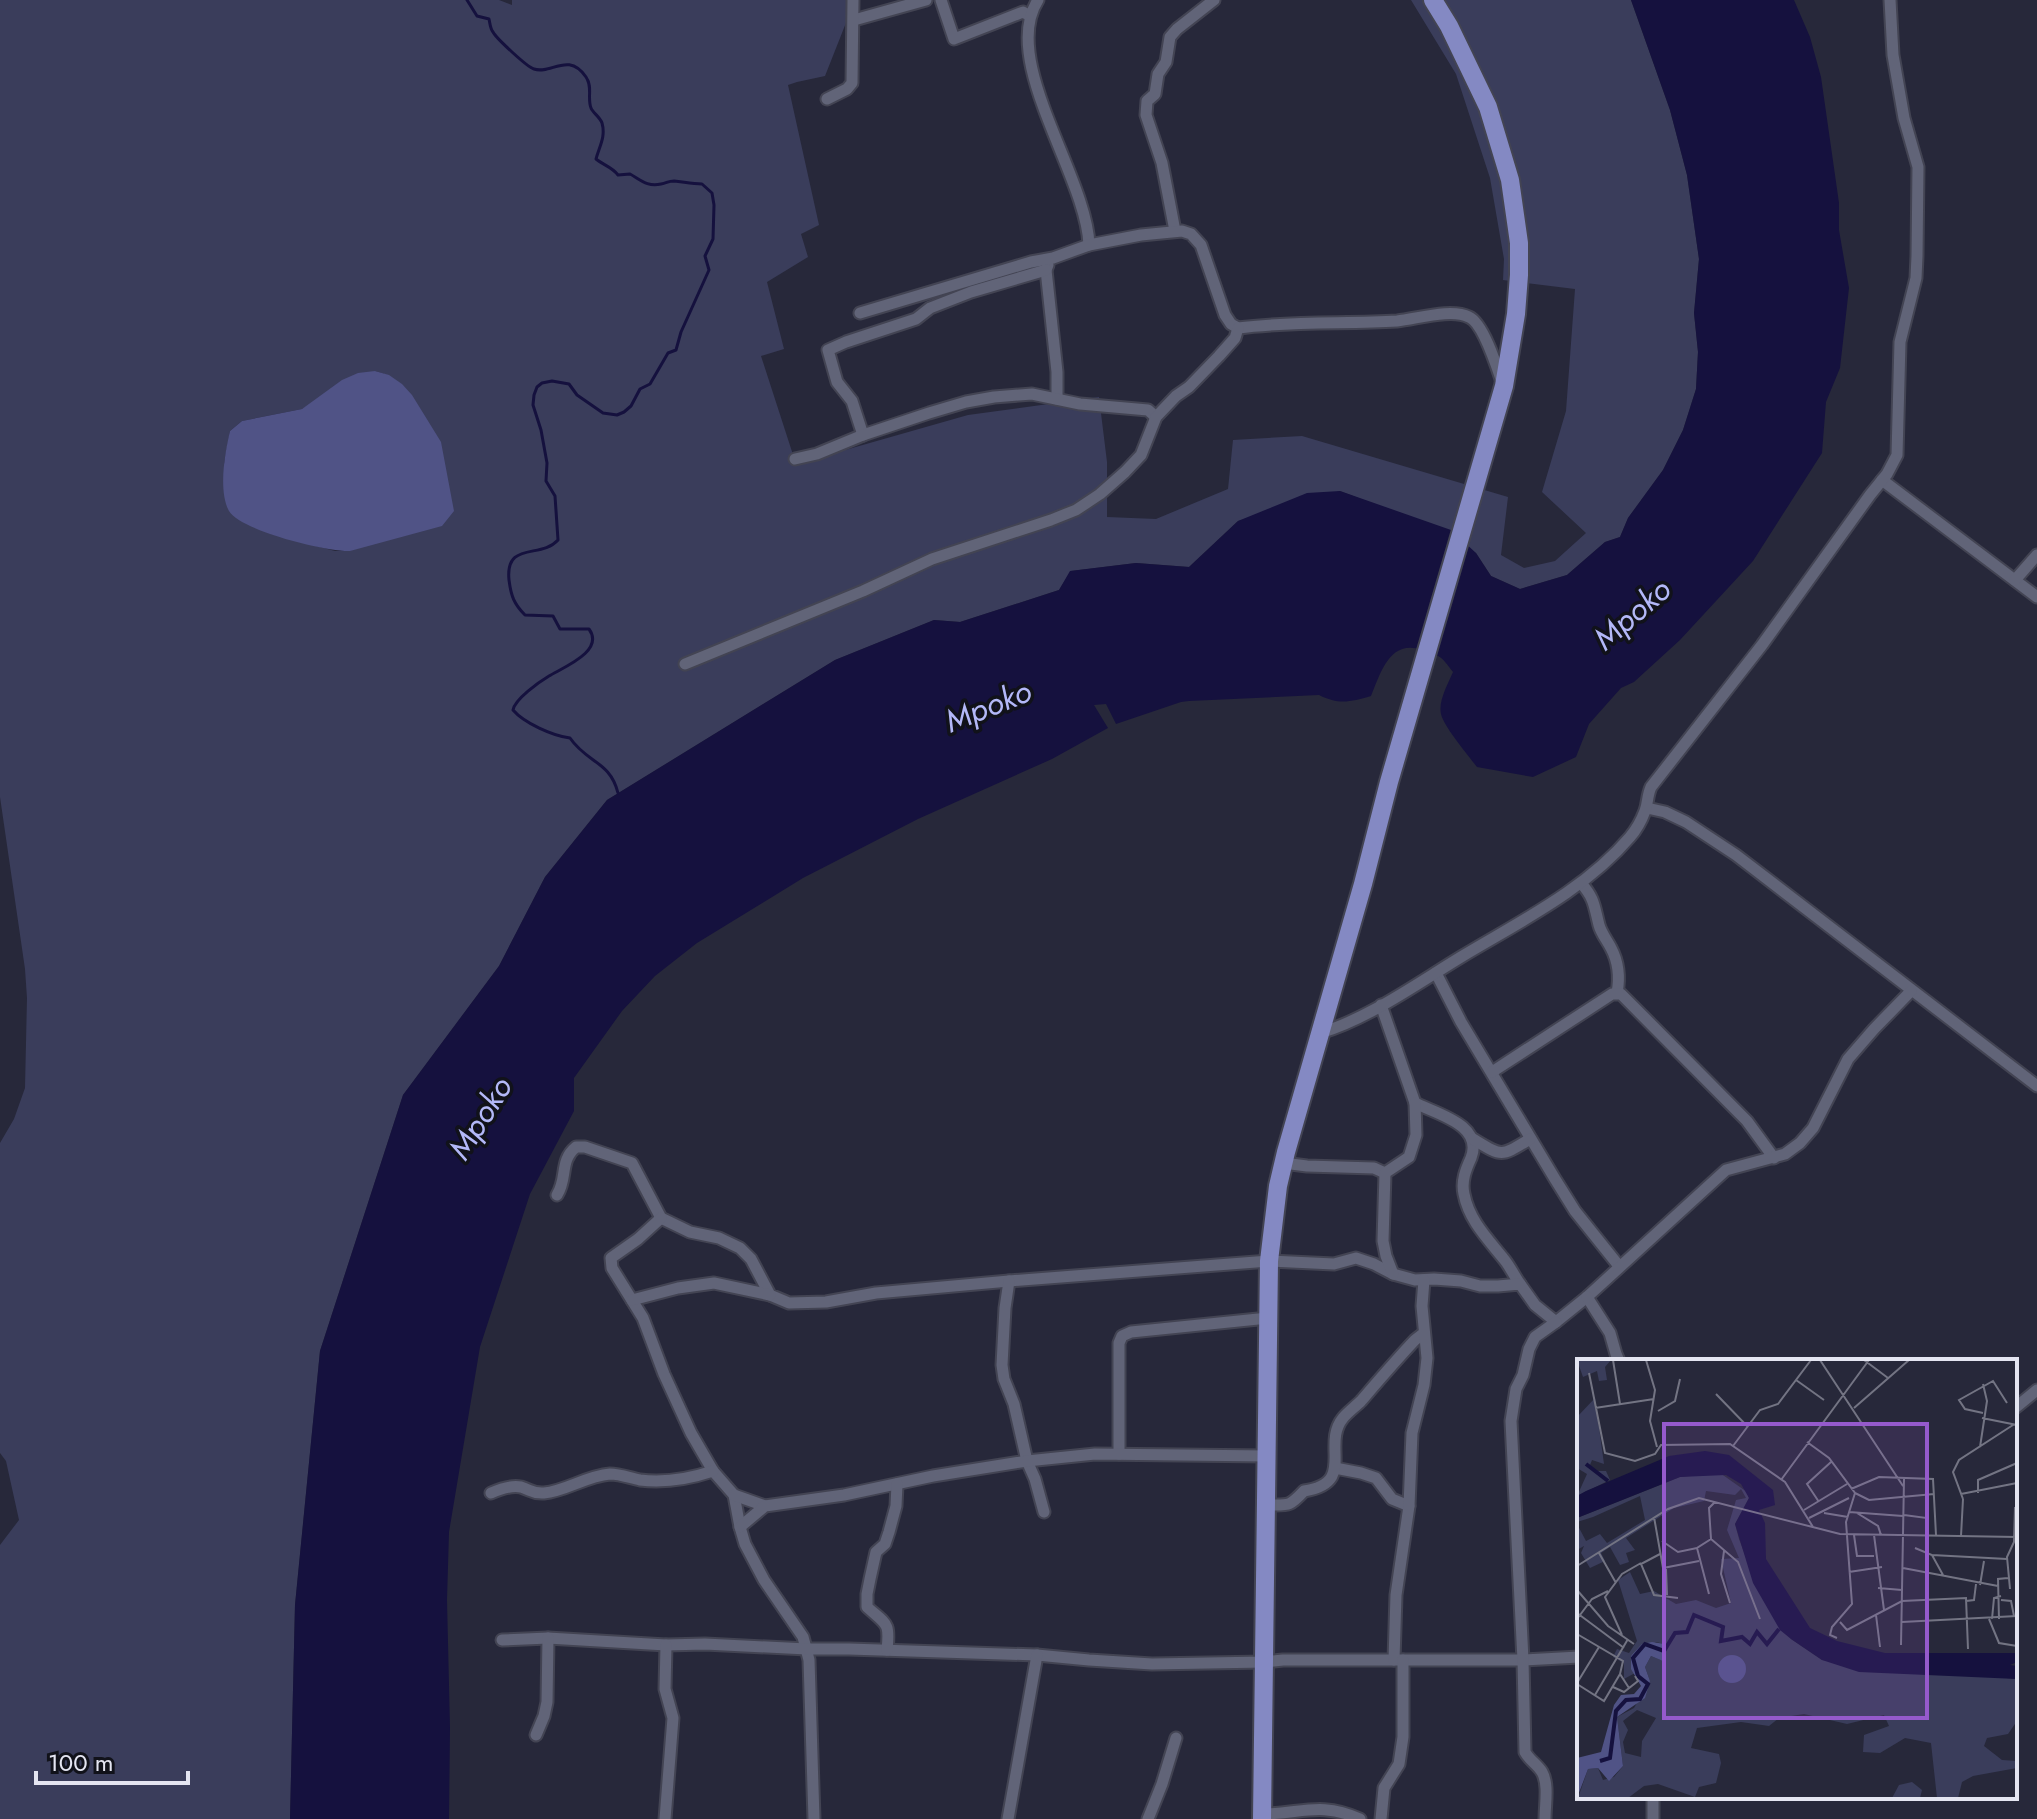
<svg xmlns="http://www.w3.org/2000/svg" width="2037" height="1819" font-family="Jost,sans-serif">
<rect width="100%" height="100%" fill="#27283a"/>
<path fill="#3a3d5b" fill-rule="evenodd" d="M 0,0 L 499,0 L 512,5 L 512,0 L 855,0 L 825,76 L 797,82 L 788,85 L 819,225 L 801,234 L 808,257 L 767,282 L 784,349 L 761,356 L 796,464 L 968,415 L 1099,397 L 1107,462 L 1107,517 L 1156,519 L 1228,489 L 1233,440 L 1302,436 L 1508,497 L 1501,555 L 1524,568 L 1555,561 L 1586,533 L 1542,492 L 1566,411 L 1575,289 L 1503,280 L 1504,259 L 1490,178 L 1456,74 L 1411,0 L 1631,0 L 1670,110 L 1687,175 L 1699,259 L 1694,313 L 1698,352 L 1696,389 L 1683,430 L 1663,470 L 1628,518 L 1620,537 L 1605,542 L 1567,575 L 1520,589 L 1491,576 L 1476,553 L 1374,504 L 1340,491 L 1238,521 L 1189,567 L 1136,563 L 1071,571 L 1059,590 L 960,622 L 934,620 L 835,660 L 607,800 L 545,877 L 499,966 L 403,1095 L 320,1351 L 295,1605 L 290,1819 L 0,1819 L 0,1545 L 19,1520 L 6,1461 L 0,1453 L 0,1143 L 14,1119 L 25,1088 L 27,998 L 25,969 L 0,797 ZM 375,371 C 398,377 409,390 420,410 L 350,551 L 335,551 L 271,534 L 224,463 L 230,431 L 242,421 L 302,409 Z"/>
<path fill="#505386" d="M 375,371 L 389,375 L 402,384 L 412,395 L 441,442 L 454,511 L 442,526 L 350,551 C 327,552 241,531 229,511 C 218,491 225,452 230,431 L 242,421 L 302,409 L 342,380 L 358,373 Z"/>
<path fill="#15113e" d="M 1631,0 L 1794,0 L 1810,37 L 1821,77 L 1839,203 L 1839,230 L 1849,288 L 1840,368 L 1826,402 L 1822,453 L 1753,561 L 1680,640 L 1634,682 L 1621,688 L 1589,724 L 1576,757 L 1533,777 L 1477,767 C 1468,755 1444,727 1441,714 C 1438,701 1448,684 1453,672 C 1441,656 1441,656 1422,650 C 1390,639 1381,672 1371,696 C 1350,702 1339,705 1319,695 L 1189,701 L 1181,702 L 1116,724 L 1106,704 L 1094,705 L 1108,728 L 1052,759 L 918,819 L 803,878 L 697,943 L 655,976 L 622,1011 L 574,1078 L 574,1111 L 530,1194 L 480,1347 L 449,1532 L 447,1600 L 450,1728 L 449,1819 L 290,1819 L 295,1605 L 320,1351 L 403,1095 L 499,966 L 545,877 L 607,800 L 835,660 L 934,620 L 960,622 L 1059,590 L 1070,571 L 1136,563 L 1189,567 L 1238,521 L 1307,493 L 1340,491 L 1451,530 L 1476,553 L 1491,576 L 1520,589 L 1567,575 L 1605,542 L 1620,537 L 1628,518 L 1663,470 L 1683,430 L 1696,389 L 1698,352 L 1694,313 L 1699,259 L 1687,175 L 1670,110 Z"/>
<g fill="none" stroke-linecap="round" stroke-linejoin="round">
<path stroke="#15113e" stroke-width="3" d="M 467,0 L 477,16 L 489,19 C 490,23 490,28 493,32 C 496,38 527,67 534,69 C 551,75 568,51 586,77 C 593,87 587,98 591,108 C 593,113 600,117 602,123 C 606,137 599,147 596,159 C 603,165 612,167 618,175 L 630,174 C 641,180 647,187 661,184 C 667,183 668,181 674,181 C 684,182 692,184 702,184 L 712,193 L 714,205 L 713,239 L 705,256 L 709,270 L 681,332 L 676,350 L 668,353 L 650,384 L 640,389 L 631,406 L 624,412 L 617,415 L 603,413 L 577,395 L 569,384 L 552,381 L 542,383 L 537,387 L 534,395 L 533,405 L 541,430 L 547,463 L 546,481 L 555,496 L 558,540 C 541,559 505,541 509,580 C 511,596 514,604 525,615 L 553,616 L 560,629 L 589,629 C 605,651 564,667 549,676 C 539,682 515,699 513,710 C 524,723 553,736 570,738 C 587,763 610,761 618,793"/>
<g stroke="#434453" stroke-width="15">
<g id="minor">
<path d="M 941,0 L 954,39 L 1023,12 L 1030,16"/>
<path d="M 1038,0 C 999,60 1087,177 1089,245"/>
<path d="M 854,20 L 926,0"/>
<path d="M 827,99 L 847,89 L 852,83 L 853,0"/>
<path d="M 1175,231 L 1162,163 L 1146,115 L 1147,101 L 1155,94 L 1158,74 L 1166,62 L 1170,37 L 1177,29 L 1214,0"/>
<path d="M 1048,265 L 1046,270 L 1057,372 L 1057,399"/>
<path d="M 860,313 L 1031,262 L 1053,258 L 1089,245 L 1141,235 L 1182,231 L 1191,234 L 1201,245 L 1225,315 L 1231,324 L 1238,328 C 1291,321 1344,324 1397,321 C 1417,319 1451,308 1469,317 C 1483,323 1497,367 1502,382"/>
<path d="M 863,435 L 852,401 L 837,382 L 828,350 L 846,342 L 916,319 L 930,308 L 971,292 L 1046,270"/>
<path d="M 795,459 L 817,454 L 863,435 L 929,413 L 966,402 L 994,397 L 1032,394 L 1080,404 L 1148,410 L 1156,417"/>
<path d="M 1882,480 L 2037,597"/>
<path d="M 2015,580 L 2037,555"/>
<path d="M 685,664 L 863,591 L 932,559 L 1051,520 L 1076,510 L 1100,494 L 1125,472 L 1141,455 L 1156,417 L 1176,396 L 1189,387 L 1219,356 L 1235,338 L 1238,328"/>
<path d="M 1647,808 L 1665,812 L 1686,822 L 1736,855 L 2037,1086"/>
<path d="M 1581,883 C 1595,899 1594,906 1599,925 C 1601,933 1607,940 1611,948 C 1619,963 1620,977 1617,993"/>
<path d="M 1436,973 L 1461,1022 L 1555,1179 L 1575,1211 L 1619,1266"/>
<path d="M 1381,1005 L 1415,1103 C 1437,1114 1484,1125 1471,1158 C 1466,1169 1461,1181 1464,1194 C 1469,1220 1487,1238 1503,1258 C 1510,1266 1514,1276 1520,1284"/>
<path d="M 1320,1033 C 1368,1019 1418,983 1461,957 C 1519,922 1585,890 1630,837 C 1636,830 1642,819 1645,811 C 1648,803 1647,796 1651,787 L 1762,645 L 1870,495 L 1887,474 L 1897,455 L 1900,342 L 1916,278 L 1917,256 L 1918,167 L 1904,118 L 1893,55 L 1890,0"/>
<path d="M 1492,1072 L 1612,994 L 1621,994 L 1747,1121 L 1774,1158"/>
<path d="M 1473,1139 C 1503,1157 1500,1157 1530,1139"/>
<path d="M 1283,1163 L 1307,1166 L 1374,1168 L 1385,1173"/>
<path d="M 557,1195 C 568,1178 559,1161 576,1147 L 585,1147 L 632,1163 L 661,1218 L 690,1232 L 719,1238 L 740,1248 L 751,1259 L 770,1295 L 789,1303 L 826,1302 L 876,1293 L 1009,1281 L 1269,1261 L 1334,1264 L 1356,1258 L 1374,1264 L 1393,1274 L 1415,1280 L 1434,1279 L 1461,1281 L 1480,1286 L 1498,1286 L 1520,1284 L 1535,1305 L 1556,1322 L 1587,1297 L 1726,1170 L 1785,1154 L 1800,1143 L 1813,1128 L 1848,1059 L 1874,1029 L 1911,991"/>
<path d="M 661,1218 L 638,1239 L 611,1258 L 612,1268 L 643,1318 L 664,1374 L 691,1433 L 713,1471 L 734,1495 L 740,1527 L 745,1544 L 764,1580 L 803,1637 L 809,1660 L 814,1819"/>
<path d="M 1393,1274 L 1386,1256 L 1383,1241 L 1385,1173 L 1409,1157 L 1416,1135 L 1415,1103"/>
<path d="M 1009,1281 L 1005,1308 L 1002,1365 L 1004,1379 L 1014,1404 L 1027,1461 L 1035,1479 L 1044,1512"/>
<path d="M 1587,1297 L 1610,1333 L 1616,1354 L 1619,1361"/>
<path d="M 632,1300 L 678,1288 L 714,1283 L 770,1295"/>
<path d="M 2015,1408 L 2037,1390"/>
<path d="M 1119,1454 L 1119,1343 L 1122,1336 L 1131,1332 L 1268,1318"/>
<path d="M 1335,1468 L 1361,1473 L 1376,1478 L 1392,1499 L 1409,1506"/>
<path d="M 491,1493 C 500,1489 511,1485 521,1487 C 531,1490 533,1494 544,1493 C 566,1491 586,1476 610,1474 C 620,1474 630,1478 640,1480 C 665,1483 689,1479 713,1471"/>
<path d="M 734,1495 L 765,1506"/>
<path d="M 1267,1505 C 1289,1505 1289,1507 1304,1491 C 1357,1483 1321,1445 1343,1418 C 1348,1412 1355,1407 1361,1401 C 1379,1380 1396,1360 1415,1340 L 1424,1333"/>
<path d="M 740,1527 L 765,1506 L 844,1495 L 933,1476 L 1027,1461 L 1095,1454 L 1267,1456"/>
<path d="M 502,1640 L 548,1638 L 666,1645 L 705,1644 L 807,1649 L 849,1649 L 1037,1655 L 1089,1660 L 1152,1664 L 1264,1662 L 1283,1660 L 1523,1660 L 1579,1657"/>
<path d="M 887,1650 C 890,1622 887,1625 867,1607 L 867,1594 L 870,1579 L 876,1552 L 885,1544 L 889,1532 L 896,1506 L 897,1484"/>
<path d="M 1394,1660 L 1396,1595 L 1409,1506 L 1412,1433 L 1424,1385 L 1427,1358 L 1422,1306 L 1424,1280"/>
<path d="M 536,1735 L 544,1716 L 547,1702 L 548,1638"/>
<path d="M 1653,1797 L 1653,1819"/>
<path d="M 1262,1814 C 1301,1814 1320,1801 1360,1819"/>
<path d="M 665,1819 L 673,1718 L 665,1689 L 666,1645"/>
<path d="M 1008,1819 L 1037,1655"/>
<path d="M 1148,1819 L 1162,1784 L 1176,1738"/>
<path d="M 1381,1819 L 1384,1788 L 1399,1764 L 1403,1737 L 1403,1660"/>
<path d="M 1545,1819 C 1545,1805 1549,1784 1542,1772 C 1537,1764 1529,1760 1525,1752 L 1523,1660 L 1511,1421 L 1516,1389 L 1523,1375 L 1529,1349 L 1535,1337 L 1556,1322"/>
</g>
</g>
<g stroke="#434453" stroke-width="22">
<path id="primary" d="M 1262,1819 L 1269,1261 L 1278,1186 L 1286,1152 L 1363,884 L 1389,782 L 1504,386 L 1516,314 L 1519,275 L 1519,243 L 1510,180 L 1488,107 L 1449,26 L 1433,0"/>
</g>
<use href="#minor" stroke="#616478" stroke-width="11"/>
<use href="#primary" stroke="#8489c3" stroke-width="18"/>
</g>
<g text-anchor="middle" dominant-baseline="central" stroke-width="7" stroke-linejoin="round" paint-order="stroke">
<g font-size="32" font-style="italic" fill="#b3b8f8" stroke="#11121a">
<text transform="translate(1632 614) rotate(-41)">Mpoko</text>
<text transform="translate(988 706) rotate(-22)">Mpoko</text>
<text transform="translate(480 1118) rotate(-58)">Mpoko</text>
</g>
</g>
<g transform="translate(1577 1359)">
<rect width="440" height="440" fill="#27283a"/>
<path d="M 0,1 L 34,1 L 28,8 L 30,21 L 22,22 L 20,12 L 6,18 ZM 18,39 L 27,105 L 15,101 L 13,106 L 17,112 L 29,112 L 33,121 L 0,137 L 10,115 L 0,109 L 0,58 ZM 143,114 L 170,133 L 172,139 L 158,165 L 162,180 L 177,220 L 214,280 L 245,301 L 440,320 L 440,362 L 431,375 L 410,379 L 407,387 L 425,401 L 440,402 L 440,409 L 396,417 L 385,423 L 381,439 L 360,439 L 354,384 L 328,379 L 303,394 L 286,393 L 287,376 L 312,367 L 307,356 L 270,365 L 227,355 L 202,359 L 192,367 L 164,363 L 120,369 L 114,389 L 142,395 L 144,404 L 139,424 L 122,428 L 118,438 L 81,425 L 67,427 L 51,439 L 1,439 L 11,410 L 21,409 L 26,421 L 37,418 L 46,407 L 40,358 L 57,349 L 73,322 L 68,308 L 74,297 L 84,301 L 87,285 L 79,283 L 54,297 L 58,314 L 47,320 L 47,304 L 36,298 L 40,290 L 52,294 L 60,282 L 41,221 L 53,213 L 63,235 L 77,232 L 99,245 L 119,241 L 139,249 L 154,244 L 144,200 L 162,199 L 150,171 L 159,141 L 169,139 L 164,130 L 158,136 L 129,132 L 127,142 L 97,149 L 49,179 L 58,191 L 49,194 L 52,203 L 43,206 L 33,188 L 24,194 L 28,202 L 13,209 L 4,194 L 7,187 L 0,191 L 0,165 L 9,182 L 23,175 L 30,184 L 68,161 L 63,137 L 16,158 L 0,163 L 0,159 L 103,118 ZM 60,351 L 79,359 L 65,382 L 64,398 L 48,394 L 46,383 L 51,371 L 46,362 ZM 335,423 L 345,431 L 343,439 L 315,439 L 322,426 Z" fill="#3a3d5b" fill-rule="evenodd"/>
<path d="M 75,283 L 88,285 L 86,302 L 74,297 L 68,308 L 73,322 L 68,339 L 40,358 L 46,407 L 32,422 L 21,409 L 11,410 L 0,439 L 0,399 L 24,393 L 37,346 L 44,336 L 57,335 L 64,327 L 54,310 L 54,297 L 65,285 ZM141 310a14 14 0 1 1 28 0a14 14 0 1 1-28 0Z" fill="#505386"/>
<path d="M 128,92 L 152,96 L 196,131 L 198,146 L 182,151 L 188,164 L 189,200 L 233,269 L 260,282 L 308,294 L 440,294 L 440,303 L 433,306 L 440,307 L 440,320 L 282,313 L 245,301 L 214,280 L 203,271 L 176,224 L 158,165 L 172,139 L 164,125 L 149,116 L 103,118 L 0,159 L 0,137 L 9,132 L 92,97 Z" fill="#15113e"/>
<path fill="none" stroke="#15113e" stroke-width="4" d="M 9,105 L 31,122M 23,402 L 33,399 L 39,352 L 49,341 L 63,340 L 71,325 L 61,317 L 56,299 L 68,285 L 87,292 L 98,274 L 110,273 L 117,256 L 146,268 L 144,282 L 165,278 L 173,285 L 180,273 L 190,285 L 202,270"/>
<path fill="none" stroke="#737483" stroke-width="2" d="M 36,1 L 43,45M 69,1 L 78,31 L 73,62 L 80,88M 243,1 L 326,127M 287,1 L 311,19M 12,14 L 28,94 L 58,102 L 78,95 L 84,86 L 153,85 L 208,123 L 236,168M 219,21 L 247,41M 139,35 L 171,68M 18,49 L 77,40M 277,49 L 332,1M 81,52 L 98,42 L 103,20M 406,54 L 388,50 L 382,41 L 416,22 L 430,44M 405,59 L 440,66M 230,83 L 252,99 L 278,134 L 269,163 L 275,245 L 255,268 L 253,276 L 260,279M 156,87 L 183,51 L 201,45 L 234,1M 403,88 L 410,42 L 406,25M 204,121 L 292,1M 274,130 L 302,118 L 356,120 L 359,176M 278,134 L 292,141 L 357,135M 401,134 L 401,121 L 440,104M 384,135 L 440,124M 386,140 L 376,113 L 382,101 L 436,66M 242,143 L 230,125 L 254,103M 227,151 L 270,125M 272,153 L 326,157M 247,154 L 271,158M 280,154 L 301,167 L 304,176M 327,156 L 350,159 L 349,177M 77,158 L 86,209 L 122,202M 232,159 L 272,139M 277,176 L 280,197 L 297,197M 297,176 L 307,251M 384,177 L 386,140M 134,180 L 161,203 L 183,260M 85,182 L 101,193 L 120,189M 338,189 L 355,196 L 366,216M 147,192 L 144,215 L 153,244M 22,194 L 39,224M 83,195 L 64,205 L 77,236 L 101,239M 355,196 L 430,200M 0,207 L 91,150 L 122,139 L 263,175 L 440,178M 326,209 L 421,227M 89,210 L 90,236M 272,213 L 305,208M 403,226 L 407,202M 301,229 L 325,231M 433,230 L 430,198 L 437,183 L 438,148M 0,231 L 31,267 L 57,285M 132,235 L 120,189 L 134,180 L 132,149 L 138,143M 424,241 L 434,242 L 437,257M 389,242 L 397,241 L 399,225M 0,254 L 47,289M 299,256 L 303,288M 0,260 L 15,240 L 31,232M 412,260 L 422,284 L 440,287M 415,260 L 417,239 L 424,237M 422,260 L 421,220 L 431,219M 263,263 L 270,271 L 325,242 L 389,239 L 391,290M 325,263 L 440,257M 0,275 L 46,302 L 43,315 L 52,329M 45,276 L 28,238 L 45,215 L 64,204M 324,286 L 327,120M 0,324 L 22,288M 0,325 L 27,342 L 43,315M 36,328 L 47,333 L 61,322 L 58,317M 18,336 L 51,280"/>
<path fill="#955acc" fill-opacity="0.15" stroke="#955acc" stroke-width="4" d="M 87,65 L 350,65 L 350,359 L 87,359 Z"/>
<rect width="440" height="440" fill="none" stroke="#e4e5f1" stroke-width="4"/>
</g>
<path d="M36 1771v12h152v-12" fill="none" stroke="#e4e5f1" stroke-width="4"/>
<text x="48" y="1771" font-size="24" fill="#e4e5f1" stroke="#11121a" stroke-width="6" paint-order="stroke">100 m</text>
</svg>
